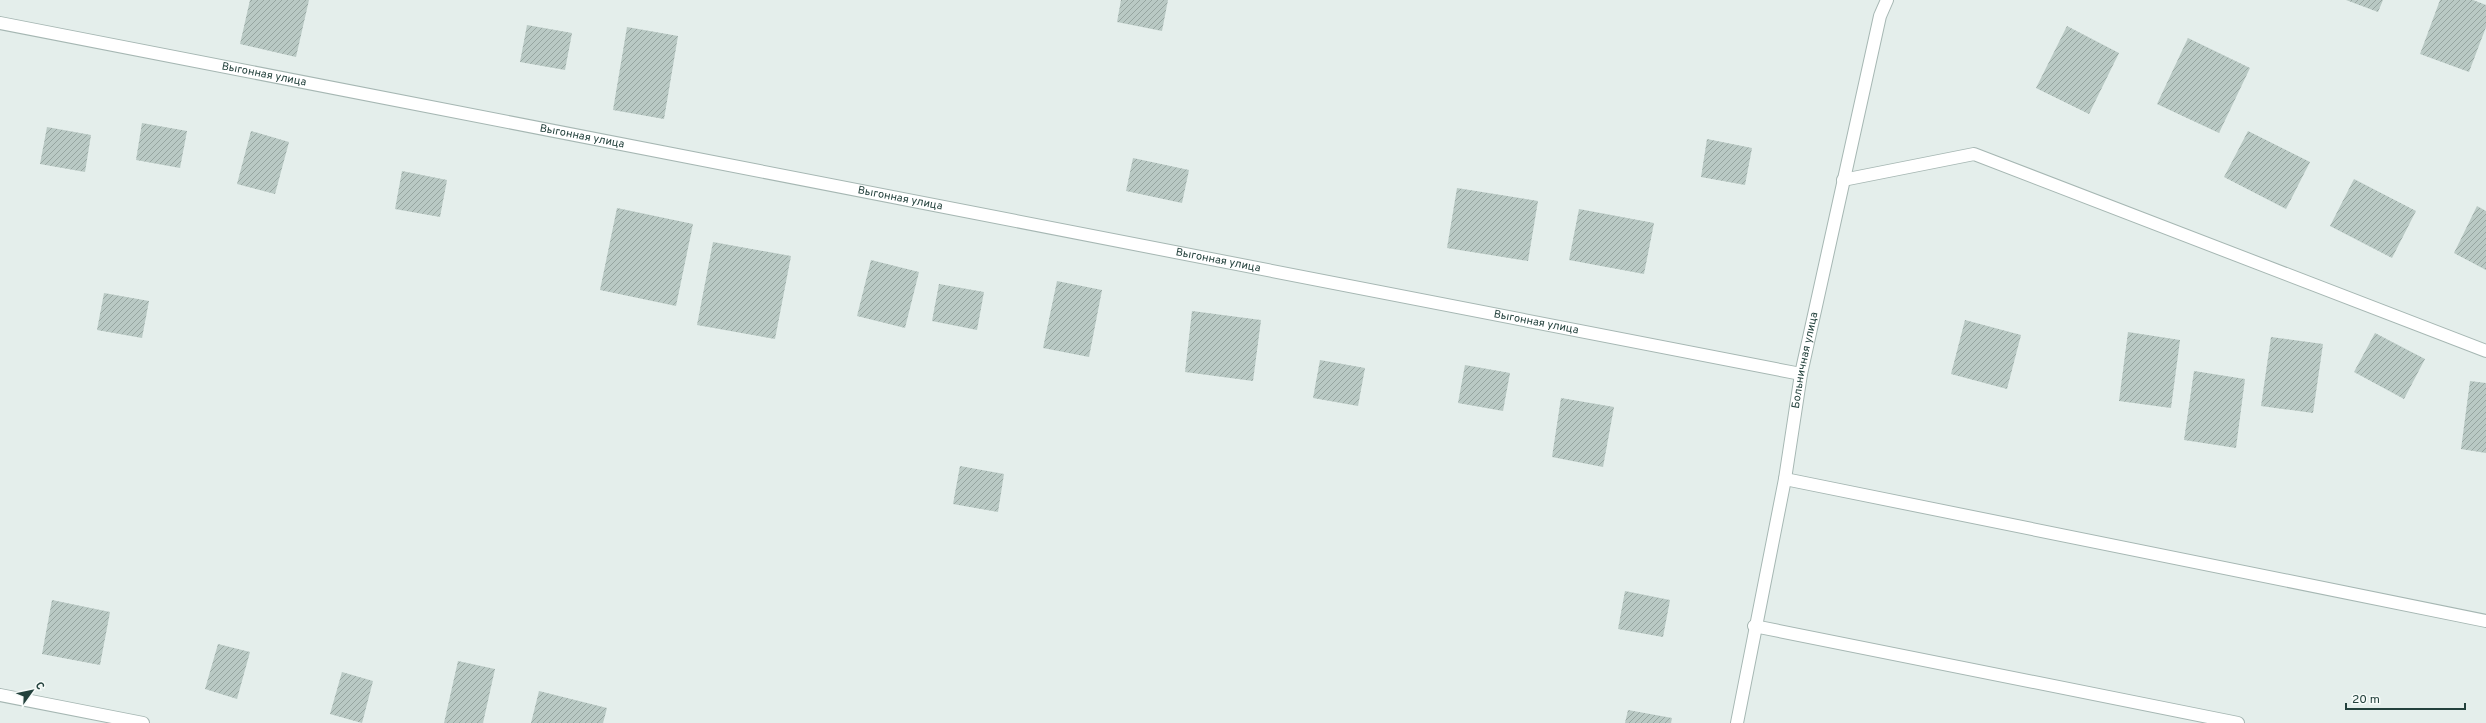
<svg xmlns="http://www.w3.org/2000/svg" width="2486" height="723" font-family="Overpass,sans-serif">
<defs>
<pattern id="building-hatch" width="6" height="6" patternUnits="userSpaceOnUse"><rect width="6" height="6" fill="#b9c9c4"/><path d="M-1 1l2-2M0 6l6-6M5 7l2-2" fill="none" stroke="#96a5a0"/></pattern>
</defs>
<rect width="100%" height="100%" fill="#e4eeeb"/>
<g fill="url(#building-hatch)">
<path d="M 250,0 L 309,0 L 296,57 L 240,44 Z"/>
<path d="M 1121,0 L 1168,0 L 1162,31 L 1117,22 Z"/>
<path d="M 2346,0 L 2383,0 L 2378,12 Z"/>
<path d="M 2440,0 L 2473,0 L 2486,5 L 2486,27 L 2469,72 L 2420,54 Z"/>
<path d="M 527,25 L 572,33 L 565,70 L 520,62 Z"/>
<path d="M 2067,26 L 2119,53 L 2089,114 L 2036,88 Z"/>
<path d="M 627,27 L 678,36 L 664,119 L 613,110 Z"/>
<path d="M 2188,38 L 2250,68 L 2219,133 L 2157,104 Z"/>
<path d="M 142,123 L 187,131 L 180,168 L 136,160 Z"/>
<path d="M 47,127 L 91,135 L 85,172 L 40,164 Z"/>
<path d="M 251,131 L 289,142 L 275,194 L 237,184 Z"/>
<path d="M 2248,131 L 2310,162 L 2286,209 L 2224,177 Z"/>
<path d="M 1707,139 L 1752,148 L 1745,185 L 1701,177 Z"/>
<path d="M 1133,158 L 1189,170 L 1182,203 L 1126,191 Z"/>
<path d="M 402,171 L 447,180 L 440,217 L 395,209 Z"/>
<path d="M 2354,179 L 2416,211 L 2392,258 L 2330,226 Z"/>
<path d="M 1457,188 L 1538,201 L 1528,261 L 1447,248 Z"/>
<path d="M 2477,206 L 2486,211 L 2486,270 L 2454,253 Z"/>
<path d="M 617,208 L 693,224 L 676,306 L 600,290 Z"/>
<path d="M 1579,209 L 1654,223 L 1644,274 L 1569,260 Z"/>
<path d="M 713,242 L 791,256 L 775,339 L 697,325 Z"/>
<path d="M 871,260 L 919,272 L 905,328 L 857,316 Z"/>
<path d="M 1057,281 L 1102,290 L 1089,357 L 1043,348 Z"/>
<path d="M 939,284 L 984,292 L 977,330 L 932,321 Z"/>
<path d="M 104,293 L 149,301 L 142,338 L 97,330 Z"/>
<path d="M 1192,311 L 1261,320 L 1253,381 L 1185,372 Z"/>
<path d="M 1965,320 L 2021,335 L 2007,389 L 1951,374 Z"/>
<path d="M 2128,332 L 2180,340 L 2171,408 L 2119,401 Z"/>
<path d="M 2375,333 L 2425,359 L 2404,399 L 2354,372 Z"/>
<path d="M 2271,337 L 2323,344 L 2313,413 L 2261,406 Z"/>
<path d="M 1320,360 L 1365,368 L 1358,406 L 1313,398 Z"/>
<path d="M 1465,365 L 1510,373 L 1503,411 L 1458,403 Z"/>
<path d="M 2194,371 L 2245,379 L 2236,448 L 2184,440 Z"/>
<path d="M 2470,381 L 2486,383 L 2486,453 L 2461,449 Z"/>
<path d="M 1561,398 L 1614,407 L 1603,467 L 1552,457 Z"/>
<path d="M 960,466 L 1004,474 L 998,512 L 953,504 Z"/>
<path d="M 1625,591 L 1670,600 L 1663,637 L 1618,629 Z"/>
<path d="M 52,600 L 110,612 L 100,665 L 42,654 Z"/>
<path d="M 218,644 L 250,652 L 237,699 L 205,689 Z"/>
<path d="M 458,661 L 495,669 L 483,723 L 444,723 Z"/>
<path d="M 342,672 L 373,681 L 362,723 L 330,714 Z"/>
<path d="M 539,691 L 607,708 L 603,723 L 531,723 Z"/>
<path d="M 1628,710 L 1672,718 L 1671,723 L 1625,723 Z"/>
</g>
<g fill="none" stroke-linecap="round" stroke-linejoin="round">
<g stroke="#a6b7b3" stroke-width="14">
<g id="service">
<path d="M 1785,479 L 2486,621"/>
<path d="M 1754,626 L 2238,723"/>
</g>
</g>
<g stroke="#a6b7b3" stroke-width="14">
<g id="minor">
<path id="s1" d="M 0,23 L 1801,374"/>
<path d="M 1843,180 L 1974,154 L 2486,351"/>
<path d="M 0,695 L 143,723"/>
</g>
</g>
<g stroke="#a6b7b3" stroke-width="14">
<g id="tertiary">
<path id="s2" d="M 1737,723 L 1785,479 L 1801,374 L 1880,16 L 1887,0"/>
</g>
</g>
<use href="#service" stroke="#fff" stroke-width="12"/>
<use href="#minor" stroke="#fff" stroke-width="12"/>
<use href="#tertiary" stroke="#fff" stroke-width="12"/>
</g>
<g text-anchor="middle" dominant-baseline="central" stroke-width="3" stroke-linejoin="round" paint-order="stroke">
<g font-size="11" fill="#23413c" stroke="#f5faf8">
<text stroke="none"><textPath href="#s1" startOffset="269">Выгонная улица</textPath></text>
<text stroke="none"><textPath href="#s1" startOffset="593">Выгонная улица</textPath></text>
<text stroke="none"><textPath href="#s1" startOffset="917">Выгонная улица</textPath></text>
<text stroke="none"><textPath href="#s1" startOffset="1241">Выгонная улица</textPath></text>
<text stroke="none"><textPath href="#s1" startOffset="1565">Выгонная улица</textPath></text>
<text stroke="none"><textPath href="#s2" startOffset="369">Больничная улица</textPath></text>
</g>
</g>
<g transform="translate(32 691) rotate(57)" stroke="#f5faf8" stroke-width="3" paint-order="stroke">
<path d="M0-3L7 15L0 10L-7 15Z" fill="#23413c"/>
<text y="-6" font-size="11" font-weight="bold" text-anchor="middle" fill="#23413c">С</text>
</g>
<path d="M2346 703v6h119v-6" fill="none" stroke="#23413c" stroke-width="2"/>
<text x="2352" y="703" font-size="12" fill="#23413c" stroke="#f5faf8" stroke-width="3" paint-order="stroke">20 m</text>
</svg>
